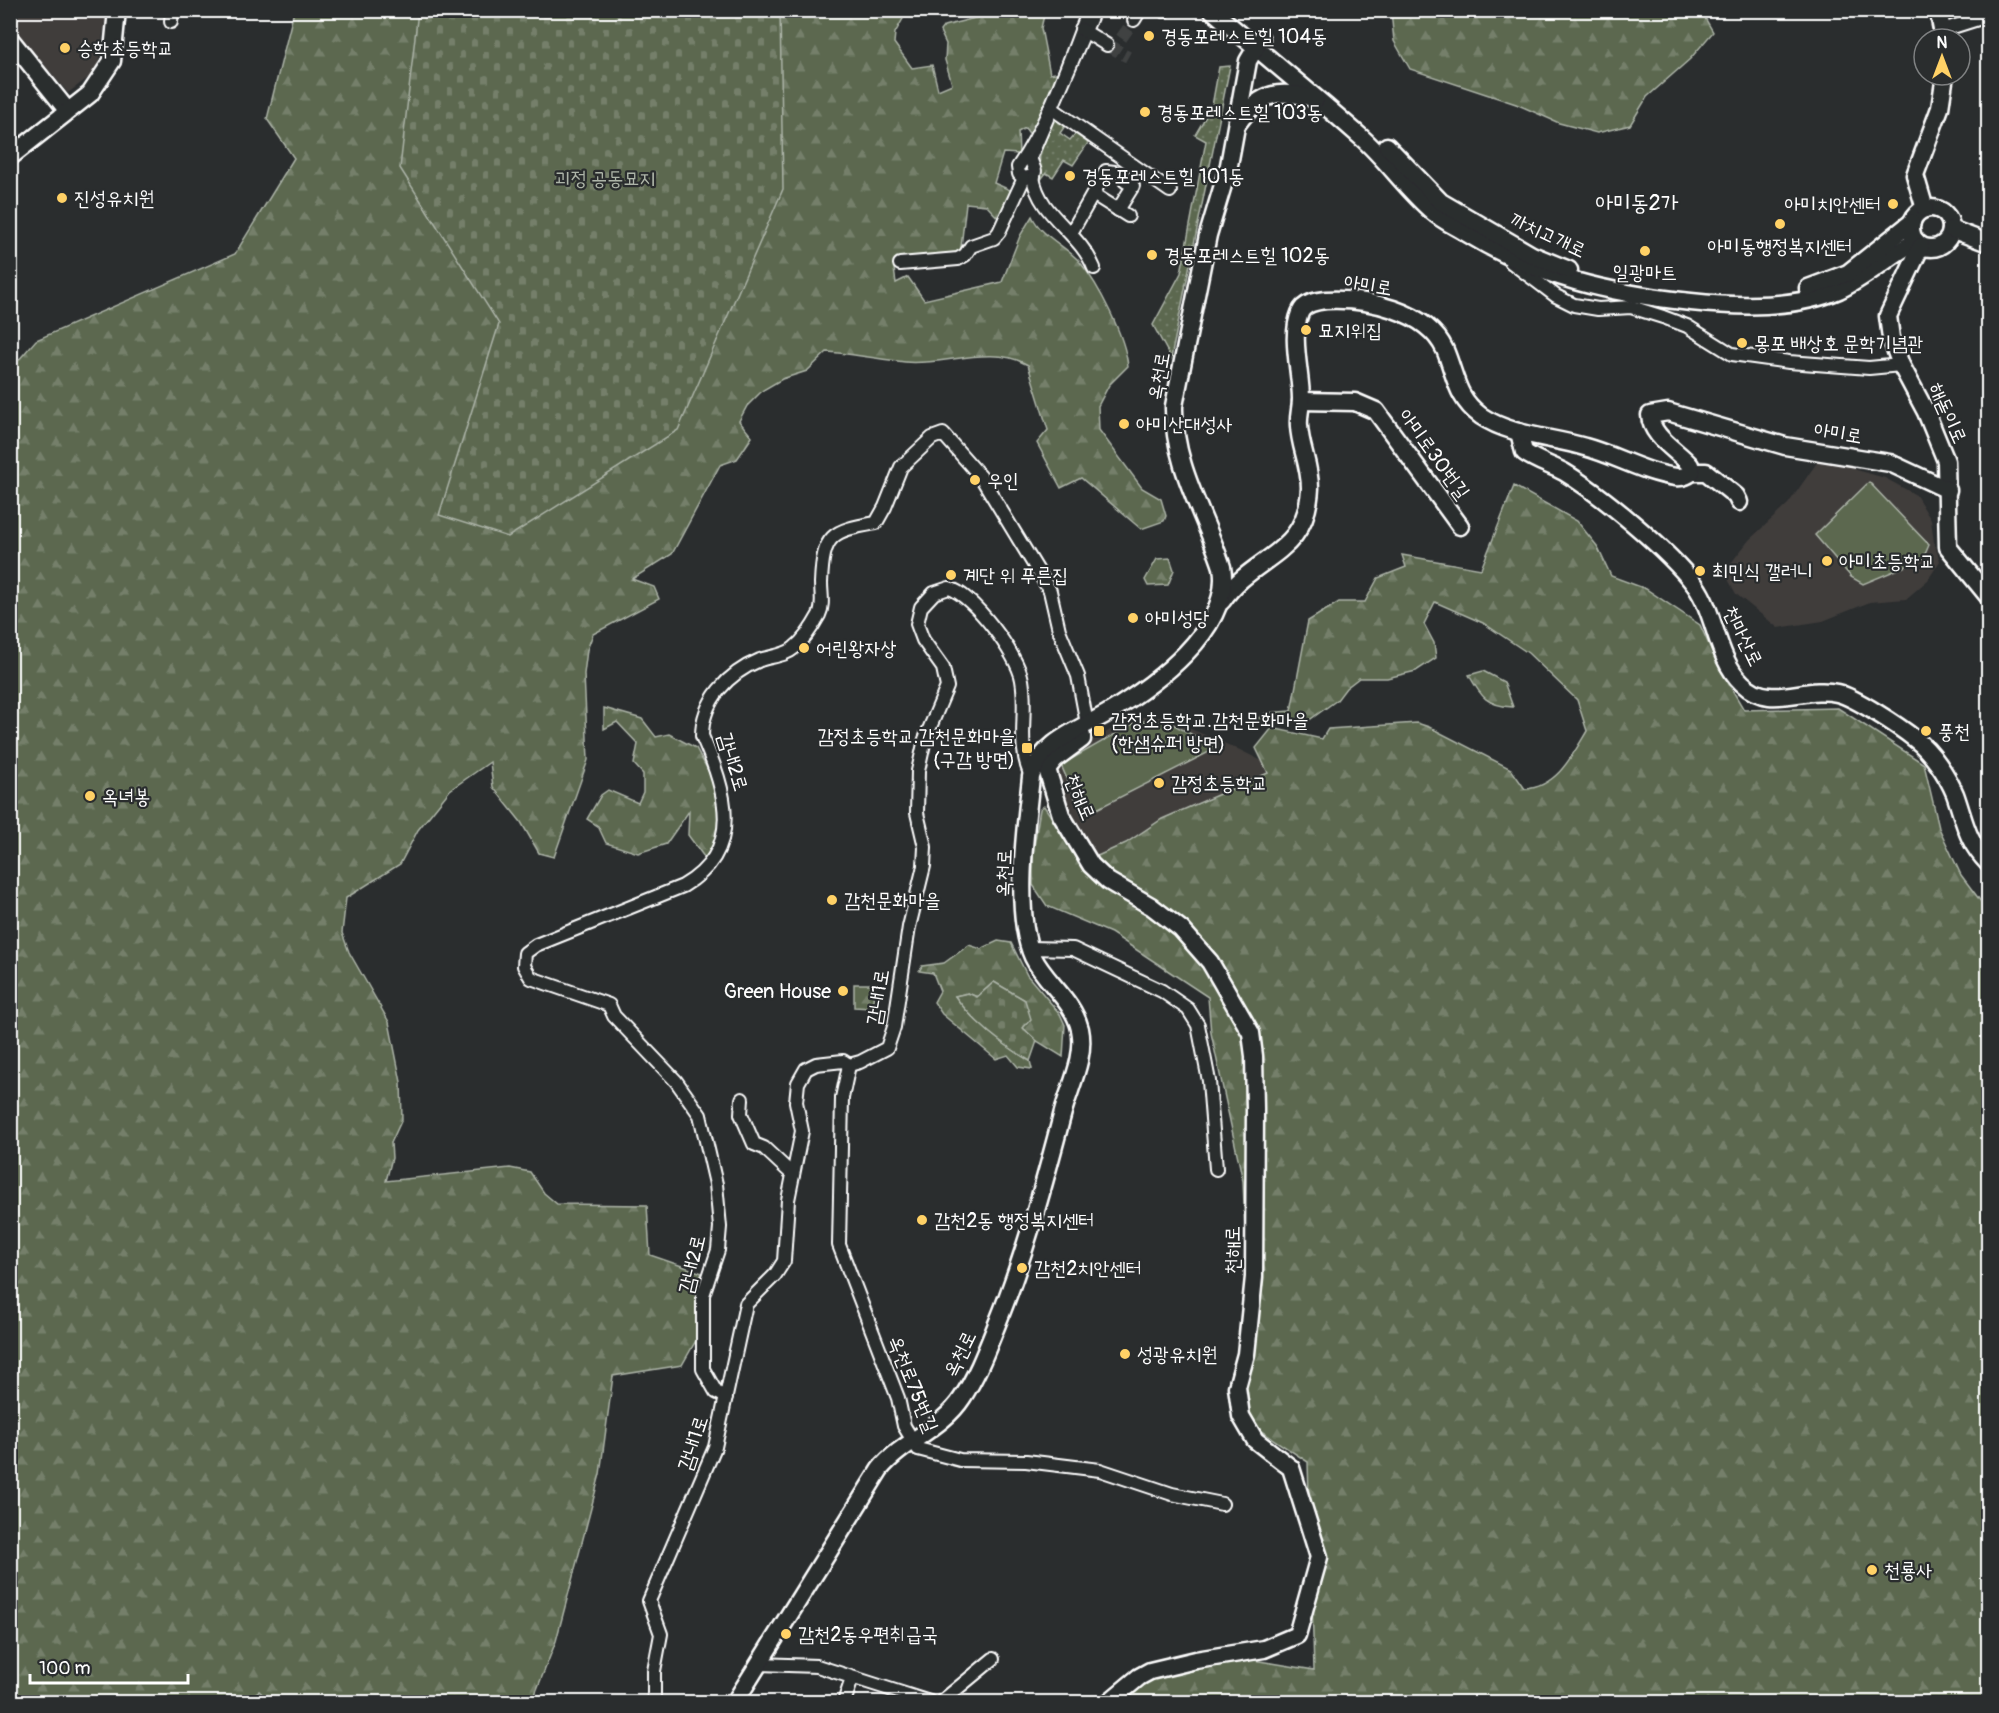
<svg xmlns="http://www.w3.org/2000/svg" width="1999" height="1713" font-family="Pangolin,'Poor Story',sans-serif">
<defs>
<pattern id="grass-dots" width="8" height="8" patternUnits="userSpaceOnUse" patternTransform="scale(1.5)"><rect width="8" height="8" fill="#5b6850"/><path d="M2 2h.1M6 6h.1" fill="none" stroke="#747f6a" stroke-width="1.8" stroke-linecap="round"/></pattern>
<pattern id="forest-firs" width="22" height="20" patternUnits="userSpaceOnUse" patternTransform="scale(1.5)"><rect width="22" height="20" fill="#5b6850"/><path d="M5 1l3.5 6h-7zM16 11l3.5 6h-7z" fill="#747f6a"/></pattern>
<pattern id="cemetery-stones" width="16" height="16" patternUnits="userSpaceOnUse" patternTransform="scale(1.5)"><rect width="16" height="16" fill="#5b6850"/><path d="M2 7V4a2 2 0 0 1 4 0v3zM10 15v-3a2 2 0 0 1 4 0v3z" fill="#747f6a"/></pattern>
</defs>
<rect width="100%" height="100%" fill="#2a2d2e"/>
<filter id="ink" filterUnits="userSpaceOnUse"><feTurbulence type="fractalNoise" baseFrequency=".0167" numOctaves="2"/><feDisplacementMap in="SourceGraphic" scale="12" xChannelSelector="R" yChannelSelector="G"/><feConvolveMatrix kernelMatrix="1 2 1 2 8 2 1 2 1" color-interpolation-filters="sRGB"/></filter>
<g filter="url(#ink)">
<g fill="#3f3c3b">
<path d="M 10,11 L 107,11 L 97,71 L 68,93 L 11,26 Z"/>
<path d="M 1826,457 L 1842,460 L 1857,470 L 1885,478 L 1916,495 L 1931,520 L 1934,542 L 1940,561 L 1928,580 L 1906,599 L 1870,602 L 1823,621 L 1778,628 L 1736,594 L 1724,572 L 1749,540 L 1788,504 L 1818,461 Z"/>
<path d="M 1133,717 L 1163,717 L 1240,750 L 1268,764 L 1267,776 L 1140,844 L 1096,857 L 1067,810 L 1055,769 L 1077,749 Z"/>
</g>
<g fill="url(#grass-dots)" stroke="#adb4a8" stroke-width="1.5">
<path d="M 1230,66 L 1171,358 L 1153,325 L 1181,273 L 1206,141 L 1195,135 L 1212,106 L 1219,67 Z"/>
<path d="M 1053,117 L 1065,126 L 1060,133 L 1070,140 L 1075,134 L 1088,143 L 1073,165 L 1064,160 L 1053,177 L 1046,173 L 1039,182 L 1040,148 Z"/>
</g>
<g fill="url(#forest-firs)" stroke="#adb4a8" stroke-width="1.5">
<path d="M 294,11 L 933,11 L 920,18 L 904,17 L 895,33 L 894,43 L 912,68 L 932,65 L 938,90 L 952,84 L 945,60 L 946,44 L 940,31 L 944,26 L 1002,11 L 1045,11 L 1041,28 L 1050,74 L 1061,72 L 1032,137 L 1025,128 L 1018,132 L 1019,154 L 1003,153 L 994,183 L 1017,193 L 1001,221 L 986,205 L 966,203 L 960,256 L 903,261 L 894,269 L 896,283 L 908,277 L 924,300 L 1002,282 L 1020,236 L 1032,216 C 1041,236 1064,245 1079,261 C 1099,285 1125,336 1128,366 L 1109,385 L 1098,406 L 1099,430 L 1142,488 L 1161,499 L 1166,516 L 1164,521 L 1141,529 L 1081,478 L 1061,488 L 1037,443 L 1048,430 L 1028,365 C 992,344 943,366 905,362 C 879,359 853,354 827,352 L 807,371 L 782,379 L 763,390 L 747,406 L 739,421 L 752,437 L 737,459 L 720,465 L 672,554 L 632,579 L 654,587 L 659,599 L 593,634 L 587,650 L 584,674 L 588,760 L 554,857 L 539,853 L 521,822 L 493,787 L 490,762 L 450,790 L 418,830 L 400,864 L 346,898 L 342,933 L 349,952 L 389,1022 L 401,1082 L 402,1119 L 391,1143 L 392,1158 L 386,1181 L 510,1168 L 530,1172 L 544,1193 L 557,1204 L 647,1205 L 650,1255 L 702,1273 L 697,1285 L 699,1335 L 682,1365 L 613,1376 L 600,1474 L 556,1641 L 532,1702 L 270,1702 L 259,1691 L 243,1702 L 11,1702 L 11,369 L 36,340 L 235,254 L 294,158 L 267,119 Z"/>
<path d="M 1391,11 L 1701,11 L 1713,32 L 1690,59 L 1647,97 L 1630,125 L 1597,133 L 1559,123 L 1516,104 L 1410,69 L 1394,41 Z"/>
<path d="M 1514,486 L 1577,521 L 1597,546 L 1611,576 L 1646,589 L 1700,625 L 1720,669 L 1744,710 L 1838,708 L 1924,764 L 1939,828 L 1961,875 L 1988,911 L 1988,1009 L 1986,1015 L 1988,1020 L 1988,1702 L 1123,1702 L 1135,1684 L 1229,1656 L 1314,1670 L 1308,1462 L 1255,1427 L 1245,1409 L 1243,1387 L 1250,1353 L 1243,1181 L 1211,1033 L 1208,997 L 1111,933 L 1047,906 L 1033,885 L 1033,853 L 1040,809 L 1044,806 L 1082,863 L 1126,843 L 1162,819 L 1268,773 L 1256,748 L 1272,728 L 1322,739 L 1328,729 L 1417,723 L 1429,727 L 1511,769 L 1525,789 C 1557,787 1572,756 1587,731 L 1577,700 L 1528,653 L 1483,623 L 1435,602 L 1424,624 L 1434,643 L 1436,658 L 1416,671 L 1387,678 L 1359,678 L 1346,688 L 1337,700 L 1308,721 L 1252,722 L 1266,713 L 1291,711 L 1308,621 L 1339,602 L 1365,602 L 1378,578 L 1406,567 L 1402,555 L 1481,569 Z"/>
<path d="M 1170,558 L 1174,570 L 1168,585 L 1148,586 L 1145,580 L 1157,559 Z"/>
<path d="M 1483,671 L 1504,682 L 1513,707 C 1487,706 1481,697 1469,675 Z"/>
<path d="M 604,708 L 642,719 L 656,737 L 669,734 L 696,748 L 711,776 L 720,807 L 720,833 L 707,861 L 688,835 L 689,811 L 666,844 L 638,853 L 606,843 L 598,826 L 587,819 L 601,795 L 608,790 L 638,803 L 643,792 L 643,774 L 634,764 L 638,744 L 617,722 L 604,729 Z"/>
<path d="M 998,941 L 1011,943 L 1027,975 L 1060,1014 L 1065,1025 L 1063,1057 L 1037,1041 L 1023,1028 L 1025,1000 L 994,982 L 977,997 L 968,993 L 955,996 C 975,1024 1001,1043 1030,1061 L 1032,1069 L 1018,1067 L 1008,1055 L 996,1059 L 942,1014 L 934,1002 L 940,991 L 933,973 L 919,971 L 922,966 L 944,963 L 969,945 L 981,949 Z"/>
<path d="M 854,984 L 875,984 L 872,1008 L 854,1007 Z"/>
</g>
<g fill="url(#cemetery-stones)" stroke="#adb4a8" stroke-width="1.5">
<path d="M 418,11 L 780,11 L 783,189 L 678,430 L 508,537 L 439,515 L 499,324 L 400,168 Z"/>
<path d="M 994,982 L 1025,1000 L 1031,1019 L 1023,1028 L 1037,1041 L 1030,1061 C 1001,1043 975,1024 955,996 L 968,993 L 977,997 Z"/>
</g>
<g fill="#5b6850" stroke="#adb4a8" stroke-width="1.5">
<path d="M 1869,482 L 1929,545 L 1923,559 L 1863,584 L 1851,577 L 1815,535 Z"/>
<path d="M 1138,721 L 1167,721 L 1217,748 L 1083,816 L 1061,765 Z"/>
</g>
<g fill="none" stroke-linecap="round" stroke-linejoin="round">
<g stroke="#3f4243" stroke-width="12" stroke-dasharray="12 6" stroke-linecap="butt">
<path d="M 1108,46 L 1128,57"/>
<path d="M 1111,53 L 1134,20"/>
</g>
<g stroke="#fff" stroke-width="16">
<g id="street">
<path d="M 1089,10 C 1068,63 1050,120 1018,167 L 1019,174 L 1024,178 L 1034,176 L 1035,171 L 1030,158 L 1094,10"/>
<path d="M 1163,10 L 1164,11"/>
<path d="M 1134,20 L 1140,10"/>
<path d="M 171,22 L 172,10"/>
<path d="M 1081,29 L 1107,45"/>
<path d="M 1943,30 L 1981,18 L 1988,18"/>
<path d="M 1050,107 L 1170,191"/>
<path d="M 1033,177 C 1039,216 1080,232 1094,268"/>
<path d="M 1093,194 L 1106,171 L 1115,172"/>
<path d="M 1118,210 L 1133,186 L 1125,181"/>
<path d="M 1071,233 L 1093,194 L 1128,216"/>
<path d="M 1511,262 L 1556,296 L 1574,305 L 1598,309 L 1631,307 L 1663,317 L 1687,326 L 1732,354 L 1789,362 L 1869,368 L 1901,365"/>
<path d="M 900,264 L 958,259 L 965,255 L 971,246 L 994,238 L 999,232 L 1024,178"/>
<path d="M 1030,948 L 1073,949 L 1162,991 L 1188,1009 L 1198,1025 L 1209,1081 L 1216,1169"/>
<path d="M 849,1065 L 842,1098 L 839,1245 L 898,1398 L 904,1426 L 918,1449 L 960,1460 L 1026,1461 L 1100,1470 L 1172,1494 L 1222,1504"/>
<path d="M 742,1099 L 741,1114 L 754,1144 L 764,1148 L 793,1175"/>
<path d="M 726,1397 L 716,1392 L 703,1369 L 703,1295 L 718,1250 L 720,1227 L 716,1184 L 700,1115 L 676,1081 L 614,1016 L 609,1005 L 531,978 L 524,966 L 525,953 L 536,945 L 683,886 C 745,850 726,790 702,736 C 702,701 728,673 760,660 C 771,656 785,656 794,648 C 804,640 813,626 819,615 C 824,605 821,594 821,583 C 823,534 831,531 876,523 L 885,507 L 901,467 L 932,438 L 943,434 L 981,477 L 1050,591 L 1059,630 L 1078,676 L 1087,724"/>
<path d="M 759,1664 L 817,1666 L 930,1702"/>
<path d="M 654,1702 L 654,1671 L 661,1634 L 649,1601 L 715,1447 L 746,1304 L 775,1275 L 784,1261 L 788,1200 L 802,1131 L 796,1102 L 798,1083 L 806,1069 L 816,1064 L 843,1061 L 849,1065 L 860,1062 L 887,1048 L 894,1027 L 909,927 L 924,866 L 925,847 L 917,813 L 918,771 L 925,739 L 947,687 L 943,668 L 923,640 L 917,624 L 921,607 L 934,593 L 949,588 C 973,595 1018,655 1022,680 C 1028,714 1016,742 1031,777"/>
<path d="M 844,1702 L 852,1679"/>
<path d="M 941,1702 L 993,1659"/>
</g>
</g>
<g stroke="#fff" stroke-width="21">
<g id="secondary">
<path d="M 1212,10 C 1261,53 1312,93 1361,137 C 1387,160 1407,190 1433,212 C 1443,221 1457,227 1468,234 C 1540,278 1608,293 1691,302 C 1738,307 1795,309 1839,290 C 1867,277 1889,256 1916,241"/>
<path d="M 1938,10 L 1944,39"/>
<path d="M 10,39 L 67,110"/>
<path d="M 1238,123 C 1261,91 1280,89 1316,99"/>
<path d="M 1387,146 L 1441,202 L 1532,255 L 1569,270"/>
<path d="M 10,157 L 90,94 L 112,61 L 117,10"/>
<circle cx="1931" cy="228" r="20"/>
<path d="M 1925,209 L 1915,175 L 1940,108 L 1945,75"/>
<path d="M 1951,229 L 1988,243"/>
<path d="M 1921,246 L 1888,316 L 1891,338 L 1901,365 L 1926,412 L 1946,461 L 1948,547 L 1988,596"/>
<path d="M 1808,288 L 1848,273 L 1912,222"/>
<path d="M 1301,401 L 1355,402 L 1376,411 L 1460,526"/>
<path d="M 1519,432 L 1524,452 C 1536,461 1551,465 1564,472 C 1602,495 1668,550 1695,585 C 1716,614 1716,658 1742,683 C 1770,711 1804,685 1837,693 C 1855,697 1900,727 1915,739 C 1932,752 1947,775 1955,794 C 1965,822 1966,840 1988,863"/>
<path d="M 1692,472 L 1706,472 L 1736,496 L 1739,502"/>
<path d="M 1222,601 C 1253,555 1307,556 1310,488 C 1310,465 1300,447 1299,426 C 1298,416 1301,408 1301,399 C 1301,373 1290,337 1300,313 C 1304,303 1316,301 1326,300 C 1366,298 1427,310 1445,350 C 1456,376 1456,398 1481,416 C 1511,436 1552,437 1585,447 C 1615,455 1645,473 1676,477 C 1683,478 1687,476 1692,472 L 1690,465 C 1677,450 1651,437 1650,415 L 1668,412 L 1785,446 L 1890,463 L 1948,490"/>
<path d="M 1082,736 L 1082,739 L 1055,759 L 1047,769 L 1061,815 L 1091,865 L 1108,881 L 1151,906 L 1181,929 L 1210,962 L 1251,1033 L 1254,1056 L 1255,1109 L 1254,1277 L 1246,1354 L 1237,1387 L 1241,1416 L 1255,1440 L 1291,1468 L 1319,1557 L 1297,1635 L 1264,1649 L 1196,1660 L 1150,1671 L 1139,1677 L 1109,1702"/>
<path d="M 735,1702 L 880,1469 C 903,1441 942,1429 962,1398 C 977,1376 987,1349 997,1324 C 1025,1255 1044,1184 1063,1112 C 1070,1086 1086,1057 1080,1029 C 1073,1000 1045,982 1033,957 C 1013,913 1026,825 1031,777 C 1040,743 1078,730 1106,714 C 1153,686 1233,629 1222,567 C 1204,512 1173,466 1174,406 L 1208,235 L 1229,165 L 1248,61 L 1261,39"/>
</g>
</g>
<use href="#street" stroke="#2a2d2e" stroke-width="12"/>
<use href="#secondary" stroke="#2a2d2e" stroke-width="16"/>
</g>
</g>
<g fill="#ffd166" stroke="#2a2d2e" stroke-width="2">
<circle cx="1149" cy="36" r="6"/>
<circle cx="65" cy="48" r="6"/>
<circle cx="1145" cy="112" r="6"/>
<circle cx="1070" cy="176" r="6"/>
<circle cx="62" cy="198" r="6"/>
<circle cx="1893" cy="204" r="6"/>
<circle cx="1780" cy="224" r="6"/>
<circle cx="1645" cy="251" r="6"/>
<circle cx="1152" cy="255" r="6"/>
<circle cx="1306" cy="330" r="6"/>
<circle cx="1742" cy="343" r="6"/>
<circle cx="1124" cy="424" r="6"/>
<circle cx="975" cy="480" r="6"/>
<circle cx="1827" cy="561" r="6"/>
<circle cx="1700" cy="571" r="6"/>
<circle cx="951" cy="575" r="6"/>
<circle cx="1133" cy="618" r="6"/>
<circle cx="804" cy="648" r="6"/>
<rect x="1093" y="725" width="12" height="12" rx="3"/>
<circle cx="1926" cy="731" r="6"/>
<rect x="1021" y="742" width="12" height="12" rx="3"/>
<circle cx="1159" cy="783" r="6"/>
<circle cx="90" cy="796" r="6"/>
<circle cx="832" cy="900" r="6"/>
<circle cx="843" cy="991" r="6"/>
<circle cx="922" cy="1220" r="6"/>
<circle cx="1022" cy="1268" r="6"/>
<circle cx="1125" cy="1354" r="6"/>
<circle cx="1872" cy="1570" r="6"/>
<circle cx="786" cy="1634" r="6"/>
</g>
<g text-anchor="middle" dominant-baseline="central" stroke-width="4.5" stroke-linejoin="round" paint-order="stroke">
<g font-size="20" fill="#fff" stroke="#2a2d2e" text-anchor="start">
<text x="1161" y="36">경동포레스트힐 104동</text>
<text x="77" y="48">승학초등학교</text>
<text x="1157" y="112">경동포레스트힐 103동</text>
<text x="1082" y="176">경동포레스트힐 101동</text>
<text x="74" y="198">진성유치원</text>
<text x="1881" y="204" text-anchor="end">아미치안센터</text>
<text x="1780" y="246" text-anchor="middle">아미동행정복지센터</text>
<text x="1164" y="255">경동포레스트힐 102동</text>
<text x="1645" y="272" text-anchor="middle">일광마트</text>
<text x="1318" y="330">묘지위집</text>
<text x="1754" y="343">몽포 배상호 문학기념관</text>
<text x="1136" y="424">아미산대성사</text>
<text x="987" y="480">우인</text>
<text x="1839" y="561">아미초등학교</text>
<text x="1712" y="571">최민식 갤러니</text>
<text x="963" y="575">계단 위 푸른집</text>
<text x="1145" y="618">아미성당</text>
<text x="816" y="648">어린왕자상</text>
<text x="1111" y="720">감정초등학교.감천문화마을<tspan x="1111" dy="23">(한샘슈퍼 방면)</tspan></text>
<text x="1938" y="731">풍천</text>
<text x="1015" y="736" text-anchor="end">감정초등학교.감천문화마을<tspan x="1015" dy="23">(구감 방면)</tspan></text>
<text x="1171" y="783">감정초등학교</text>
<text x="102" y="796">옥녀봉</text>
<text x="844" y="900">감천문화마을</text>
<text x="831" y="991" text-anchor="end">Green House</text>
<text x="934" y="1220">감천2동 행정복지센터</text>
<text x="1034" y="1268">감천2치안센터</text>
<text x="1137" y="1354">성광유치원</text>
<text x="1884" y="1570">천룡사</text>
<text x="798" y="1634">감천2동우편취급국</text>
</g>
<g font-size="20" fill="#adb4a8" stroke="#2a2d2e">
<text x="605" y="178">괴정 공동묘지</text>
</g>
<g font-size="20" fill="#fff" stroke="#2a2d2e">
<text transform="translate(1548 235) rotate(25)">까치고개로</text>
<text transform="translate(1368 285) rotate(9)">아미로</text>
<text transform="translate(1159 376) rotate(-80)">옥천로</text>
<text transform="translate(1948 413) rotate(66)">해돋이로</text>
<text transform="translate(1838 433) rotate(9)">아미로</text>
<text transform="translate(1434 454) rotate(54)">아미로30번길</text>
<text transform="translate(1743 636) rotate(64)">천마산로</text>
<text transform="translate(733 762) rotate(73)">감내2로</text>
<text transform="translate(1080 797) rotate(67)">천해로</text>
<text transform="translate(1004 873) rotate(-88)">옥천로</text>
<text transform="translate(878 997) rotate(-81)">감내1로</text>
<text transform="translate(1232 1250) rotate(-90)">천해로</text>
<text transform="translate(692 1264) rotate(-77)">감내2로</text>
<text transform="translate(960 1354) rotate(-64)">옥천로</text>
<text transform="translate(913 1384) rotate(68)">옥천로75번길</text>
<text transform="translate(693 1443) rotate(-72)">감내1로</text>
</g>
<g font-size="22" fill="#fff" stroke="#2a2d2e">
<text x="1637" y="203">아미동2가</text>
</g>
</g>
<rect width="1999" height="1713" fill="none" stroke="#2a2d2e" stroke-width="36"/>
<rect x="18" y="18" width="1963" height="1677" fill="none" stroke="#fff" stroke-width="2" filter="url(#ink)"/>
<g transform="translate(1942 57)"><circle r="28" fill="#2a2d2e" stroke="#7f8182" stroke-width="1.5"/>
<path d="M0-4.5L10 22L0 15L-10 22Z" fill="#ffd166"/>
<text y="-9" font-size="16" font-weight="bold" text-anchor="middle" fill="#ffffff">N</text>
</g>
<path d="M30 1674v9h158v-9" fill="none" stroke="#ffffff" stroke-width="3"/>
<text x="39" y="1674" font-size="18" fill="#ffffff" stroke="#2a2d2e" stroke-width="4.5" paint-order="stroke">100 m</text>
</svg>
